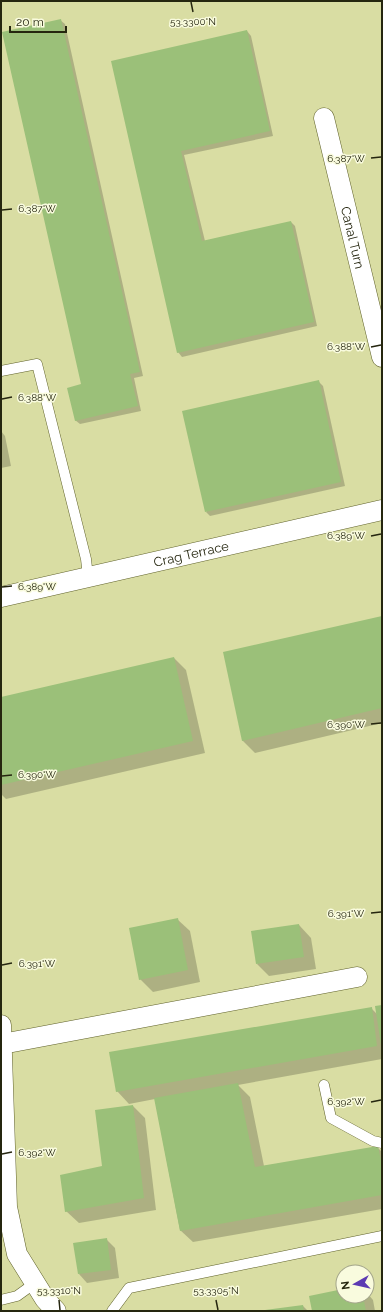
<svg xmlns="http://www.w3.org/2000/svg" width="383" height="1312" font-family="Raleway,sans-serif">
<rect width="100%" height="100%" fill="#d9dda3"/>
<g fill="#0003">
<path d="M 60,20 L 65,24 L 143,376 L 134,378 L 141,411 L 80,424 L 75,420 L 82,385 Z"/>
<path d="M 247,31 L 251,36 L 273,136 L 184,155 L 205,241 L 291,222 L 295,226 L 317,326 L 182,357 L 178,352 L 112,62 Z"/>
<path d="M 319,382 L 323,386 L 345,486 L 210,516 L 206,512 Z"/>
<path d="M 1,431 L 5,436 L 11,466 L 1,468 Z"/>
<path d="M 382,617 L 382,723 L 255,753 L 242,740 Z"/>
<path d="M 174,658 L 186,670 L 205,753 L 6,799 L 1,794 L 1,698 Z"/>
<path d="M 177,919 L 190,931 L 200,982 L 153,992 L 140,979 Z"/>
<path d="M 299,925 L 311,938 L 316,969 L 269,976 L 257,964 Z"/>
<path d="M 382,1006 L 382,1059 L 238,1085 L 250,1097 L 264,1166 L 378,1148 L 382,1152 L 382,1209 L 193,1242 L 180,1230 L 155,1099 L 129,1104 L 117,1091 L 371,1008 L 378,1015 Z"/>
<path d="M 133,1106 L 145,1118 L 156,1210 L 79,1223 L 66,1211 L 103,1167 Z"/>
<path d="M 106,1239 L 115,1248 L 119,1278 L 87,1283 L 79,1274 Z"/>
<path d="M 343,1290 L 343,1296 L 367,1296 L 367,1293 L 373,1300 L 375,1311 L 313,1311 Z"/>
<path d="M 303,1306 L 308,1311 L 266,1311 Z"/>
</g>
<g fill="#9bc079">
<path d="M 61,19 L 140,372 L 130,374 L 138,406 L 75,421 L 67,388 L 81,384 L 2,32 Z"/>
<path d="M 247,30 L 270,131 L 181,151 L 202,241 L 291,221 L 314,322 L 177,353 L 111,61 Z"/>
<path d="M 319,380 L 341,482 L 205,512 L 182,411 Z"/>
<path d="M 382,616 L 382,708 L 242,741 L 223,652 Z"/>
<path d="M 174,657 L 193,741 L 1,785 L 1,697 Z"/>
<path d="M 178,918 L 188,970 L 139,980 L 129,928 Z"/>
<path d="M 299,924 L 304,957 L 256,964 L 251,931 Z"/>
<path d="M 382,1005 L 382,1045 L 381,1045 L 375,1006 Z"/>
<path d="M 372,1007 L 377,1046 L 116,1092 L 109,1052 Z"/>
<path d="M 238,1083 L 255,1167 L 378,1146 L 382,1166 L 382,1195 L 180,1231 L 154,1098 Z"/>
<path d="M 133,1105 L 144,1198 L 65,1212 L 60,1175 L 102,1166 L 95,1110 Z"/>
<path d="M 107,1238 L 111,1270 L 78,1274 L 73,1243 Z"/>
<path d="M 343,1289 L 343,1296 L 363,1296 L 366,1311 L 312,1311 L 309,1296 Z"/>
<path d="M 303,1305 L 304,1311 L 265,1311 L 265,1310 Z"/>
</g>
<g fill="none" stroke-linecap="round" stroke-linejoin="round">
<g stroke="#60622b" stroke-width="11">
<g id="service">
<path d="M 1,371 L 37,364 L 86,559 L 88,577"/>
<path d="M 324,1085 L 331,1118 L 373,1141 L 382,1143"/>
<path d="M 1,1300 L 17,1296 L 35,1283"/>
<path d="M 112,1311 L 129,1288 L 382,1236"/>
</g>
</g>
<g stroke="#60622b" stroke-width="21">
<g id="minor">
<path id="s1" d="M 324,118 L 382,357"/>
<path id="s2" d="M 1,597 L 382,510"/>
<path d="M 1,1025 L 7,1207 L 17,1254 L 45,1299 L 56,1311"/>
<path d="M 2,1044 L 357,977"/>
</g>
</g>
<use href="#service" stroke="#fff" stroke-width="10"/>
<use href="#minor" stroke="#fff" stroke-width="20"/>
</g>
<path fill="none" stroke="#25260f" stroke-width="1.5" d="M 191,2 L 193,12M 371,158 L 381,157M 2,210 L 12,209M 371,347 L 381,345M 2,399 L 12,397M 371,536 L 381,534M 2,587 L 12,586M 371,724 L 381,723M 2,776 L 12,775M 371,913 L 381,912M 2,965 L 12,963M 371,1102 L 381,1100M 2,1154 L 12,1152M 59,1300 L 60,1310M 216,1300 L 218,1310"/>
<g text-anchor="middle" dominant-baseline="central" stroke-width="3" stroke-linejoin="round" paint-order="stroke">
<g font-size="13" fill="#25260f" stroke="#f9fbde">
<text stroke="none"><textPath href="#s1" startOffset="123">Canal Turn</textPath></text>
<text stroke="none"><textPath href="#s2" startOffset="195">Crag Terrace</textPath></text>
</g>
</g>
<g font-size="10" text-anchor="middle" fill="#25260f" stroke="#f9fbde" stroke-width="3" stroke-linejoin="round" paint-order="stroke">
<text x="193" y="25">53.3300°N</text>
<text x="346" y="162">6.387°W</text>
<text x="37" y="212">6.387°W</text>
<text x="346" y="350">6.388°W</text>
<text x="37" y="401">6.388°W</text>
<text x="346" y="539">6.389°W</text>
<text x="37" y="590">6.389°W</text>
<text x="346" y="728">6.390°W</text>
<text x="37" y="778">6.390°W</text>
<text x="346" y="917">6.391°W</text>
<text x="37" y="967">6.391°W</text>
<text x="346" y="1105">6.392°W</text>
<text x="37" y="1156">6.392°W</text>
<text x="59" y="1294">53.3310°N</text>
<text x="216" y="1294">53.3305°N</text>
</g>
<rect width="383" height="1312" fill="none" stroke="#25260f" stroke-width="4"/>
<g transform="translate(355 1284) rotate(262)"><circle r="19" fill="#f9fbde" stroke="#a4a68b"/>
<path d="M0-3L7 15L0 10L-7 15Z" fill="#5c3ab2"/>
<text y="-6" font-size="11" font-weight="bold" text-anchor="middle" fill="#25260f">N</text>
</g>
<path d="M10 26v6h56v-6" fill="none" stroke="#25260f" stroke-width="2"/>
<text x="16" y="26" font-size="12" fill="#25260f" stroke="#f9fbde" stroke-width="3" paint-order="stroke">20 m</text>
</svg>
